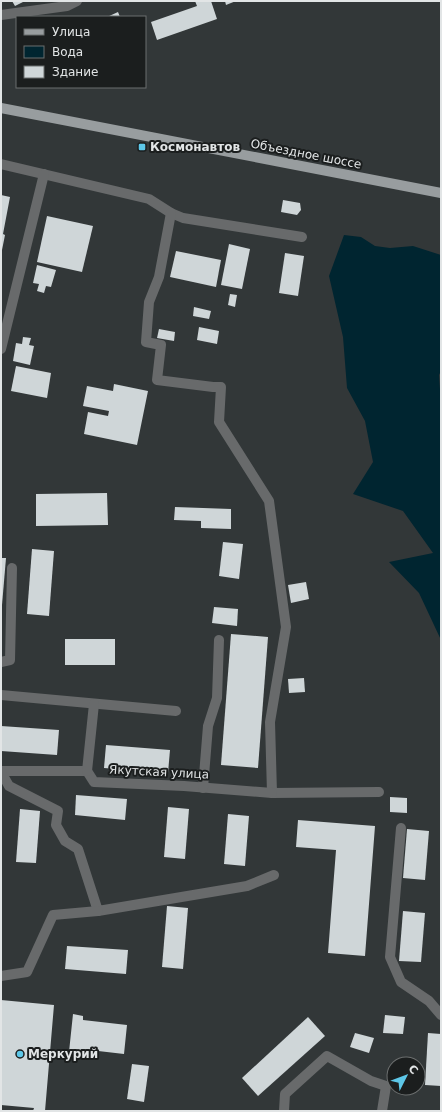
<svg xmlns="http://www.w3.org/2000/svg" width="442" height="1112" font-family="'DejaVu Sans',sans-serif">
<rect width="100%" height="100%" fill="#323738"/>
<path fill="#002530" d="M 344,235 L 361,237 L 375,246 L 390,248 L 413,246 L 441,255 L 441,371 L 439,375 L 441,404 L 441,640 L 419,593 L 389,562 L 433,553 L 403,511 L 353,494 L 373,462 L 365,421 L 347,388 L 343,337 L 329,276 Z"/>
<g fill="#cfd6d8">
<path d="M 12,1 L 25,1 L 15,6 Z"/>
<path d="M 195,1 L 211,1 L 217,19 L 157,40 L 151,22 L 197,6 Z"/>
<path d="M 225,1 L 236,1 L 226,5 Z"/>
<path d="M 118,12 L 120,17 L 107,17 Z"/>
<path d="M 1,195 L 10,197 L 3,234 L 5,235 L 2,250 Z"/>
<path d="M 283,200 L 300,203 L 301,210 L 297,215 L 281,212 Z"/>
<path d="M 47,216 L 93,226 L 82,272 L 37,262 Z"/>
<path d="M 229,244 L 250,249 L 242,289 L 221,285 Z"/>
<path d="M 176,251 L 221,260 L 216,287 L 170,277 Z"/>
<path d="M 285,253 L 304,256 L 298,296 L 279,293 Z"/>
<path d="M 37,265 L 56,270 L 51,287 L 46,286 L 44,293 L 37,291 L 39,284 L 33,283 Z"/>
<path d="M 230,294 L 237,295 L 235,307 L 228,305 Z"/>
<path d="M 194,307 L 211,311 L 209,319 L 193,316 Z"/>
<path d="M 199,327 L 219,331 L 217,344 L 197,340 Z"/>
<path d="M 159,329 L 175,332 L 174,341 L 157,338 Z"/>
<path d="M 23,337 L 31,338 L 29,345 L 34,346 L 30,365 L 13,361 L 16,343 L 22,344 Z"/>
<path d="M 16,366 L 51,373 L 47,398 L 11,391 Z"/>
<path d="M 114,384 L 148,391 L 137,445 L 84,434 L 88,412 L 108,416 L 109,411 L 83,406 L 87,386 L 113,391 Z"/>
<path d="M 107,493 L 108,525 L 36,526 L 36,494 Z"/>
<path d="M 175,507 L 231,509 L 231,529 L 201,528 L 201,521 L 174,520 Z"/>
<path d="M 223,542 L 243,544 L 239,579 L 219,576 Z"/>
<path d="M 32,549 L 54,551 L 49,616 L 27,614 Z"/>
<path d="M 1,558 L 6,558 L 2,605 L 1,605 Z"/>
<path d="M 306,582 L 309,599 L 291,603 L 288,585 Z"/>
<path d="M 214,607 L 238,609 L 237,626 L 212,623 Z"/>
<path d="M 231,634 L 268,637 L 258,768 L 221,765 Z"/>
<rect x="65" y="639" width="50" height="26"/>
<path d="M 304,678 L 305,692 L 289,693 L 288,679 Z"/>
<path d="M 1,726 L 59,730 L 57,755 L 1,751 Z"/>
<path d="M 106,745 L 170,750 L 168,773 L 104,768 Z"/>
<path d="M 76,795 L 127,799 L 125,820 L 75,815 Z"/>
<path d="M 390,797 L 407,798 L 407,813 L 390,812 Z"/>
<path d="M 168,807 L 189,809 L 185,859 L 164,857 Z"/>
<path d="M 20,809 L 40,811 L 36,863 L 16,862 Z"/>
<path d="M 228,814 L 249,816 L 245,866 L 224,864 Z"/>
<path d="M 298,820 L 375,826 L 365,956 L 328,953 L 336,850 L 296,847 Z"/>
<path d="M 407,829 L 429,831 L 425,880 L 403,878 Z"/>
<path d="M 167,906 L 188,908 L 183,969 L 162,967 Z"/>
<path d="M 403,911 L 425,913 L 421,962 L 399,961 Z"/>
<path d="M 67,946 L 128,950 L 126,974 L 65,969 Z"/>
<path d="M 1,1000 L 54,1005 L 45,1111 L 33,1111 L 34,1108 L 1,1105 Z"/>
<path d="M 73,1014 L 83,1016 L 83,1020 L 127,1025 L 124,1054 L 81,1049 L 80,1053 L 69,1052 Z"/>
<path d="M 385,1015 L 405,1017 L 403,1034 L 383,1033 Z"/>
<path d="M 308,1017 L 325,1036 L 258,1096 L 242,1078 Z"/>
<path d="M 355,1033 L 374,1038 L 369,1053 L 350,1047 Z"/>
<path d="M 428,1033 L 441,1034 L 441,1086 L 425,1085 Z"/>
<path d="M 132,1064 L 149,1066 L 144,1102 L 127,1099 Z"/>
</g>
<g fill="none" stroke-linecap="round" stroke-linejoin="round">
<g stroke="#686a6b" stroke-width="10">
<path d="M 1,15 L 67,6 L 77,1"/>
<path d="M 1,164 L 149,199 L 171,213 L 183,218 L 302,237"/>
<path d="M 171,213 L 159,277 L 149,302 L 146,342 L 161,345 L 157,380 L 213,387 L 221,387 L 219,422 L 269,501 L 286,627 L 270,722 L 272,793 L 379,792"/>
<path d="M 1,349 L 44,174"/>
<path d="M 1,662 L 10,660 L 12,568"/>
<path d="M 1,695 L 176,711"/>
<path d="M 1,771 L 87,771 L 94,782 L 184,786 L 272,793"/>
<path d="M 87,771 L 94,704"/>
<path d="M 1,772 L 9,786 L 58,811 L 56,825 L 65,841 L 78,849 L 98,911 L 247,886 L 274,875"/>
<path d="M 203,788 L 208,726 L 217,698 L 219,640"/>
<path d="M 401,828 L 390,957 L 401,982 L 429,1001 L 441,1015"/>
<path d="M 1,976 L 27,972 L 53,915 L 98,911"/>
<path d="M 284,1111 L 285,1094 L 327,1056 L 371,1081 L 386,1086 L 382,1111"/>
</g>
<path stroke="#989d9f" stroke-width="10" d="M 1,108 L 441,193"/>
</g>
<g fill="#5dc7e8" stroke="#1b1e1e" stroke-width="1.5">
<rect x="138" y="143" width="8" height="8" rx="2"/>
<circle cx="20" cy="1054" r="4"/>
</g>
<g text-anchor="middle" dominant-baseline="central" stroke-width="4" stroke-linejoin="round" paint-order="stroke">
<g font-size="12" font-weight="bold" fill="#e2e5e6" stroke="#1b1e1e" text-anchor="start">
<text x="150" y="147">Космонавтов</text>
<text x="28" y="1054">Меркурий</text>
</g>
<g font-size="12" fill="#e2e5e6" stroke="#1b1e1e">
<text transform="translate(306 154) rotate(11)">Объездное шоссе</text>
<text transform="translate(159 772) rotate(3)">Якутская улица</text>
</g>
</g>
<rect width="442" height="1112" fill="none" stroke="#e2e5e6" stroke-width="4"/>
<rect x="16" y="16" width="130" height="72" fill="#1b1e1e" stroke="#6b6e6e"/>
<rect x="24" y="29" width="20" height="6" fill="#989d9f" stroke="#6b6e6e"/>
<text x="52" y="36" font-size="12" fill="#e2e5e6">Улица</text>
<rect x="24" y="46" width="20" height="12" fill="#002530" stroke="#6b6e6e"/>
<text x="52" y="56" font-size="12" fill="#e2e5e6">Вода</text>
<rect x="24" y="66" width="20" height="12" fill="#cfd6d8" stroke="#6b6e6e"/>
<text x="52" y="76" font-size="12" fill="#e2e5e6">Здание</text>
<g transform="translate(406 1076) rotate(48)"><circle r="19" fill="#1b1e1e" stroke="#6b6e6e"/>
<path d="M0-3L7 15L0 10L-7 15Z" fill="#5dc7e8"/>
<text y="-6" font-size="11" font-weight="bold" text-anchor="middle" fill="#e2e5e6">С</text>
</g>
</svg>
